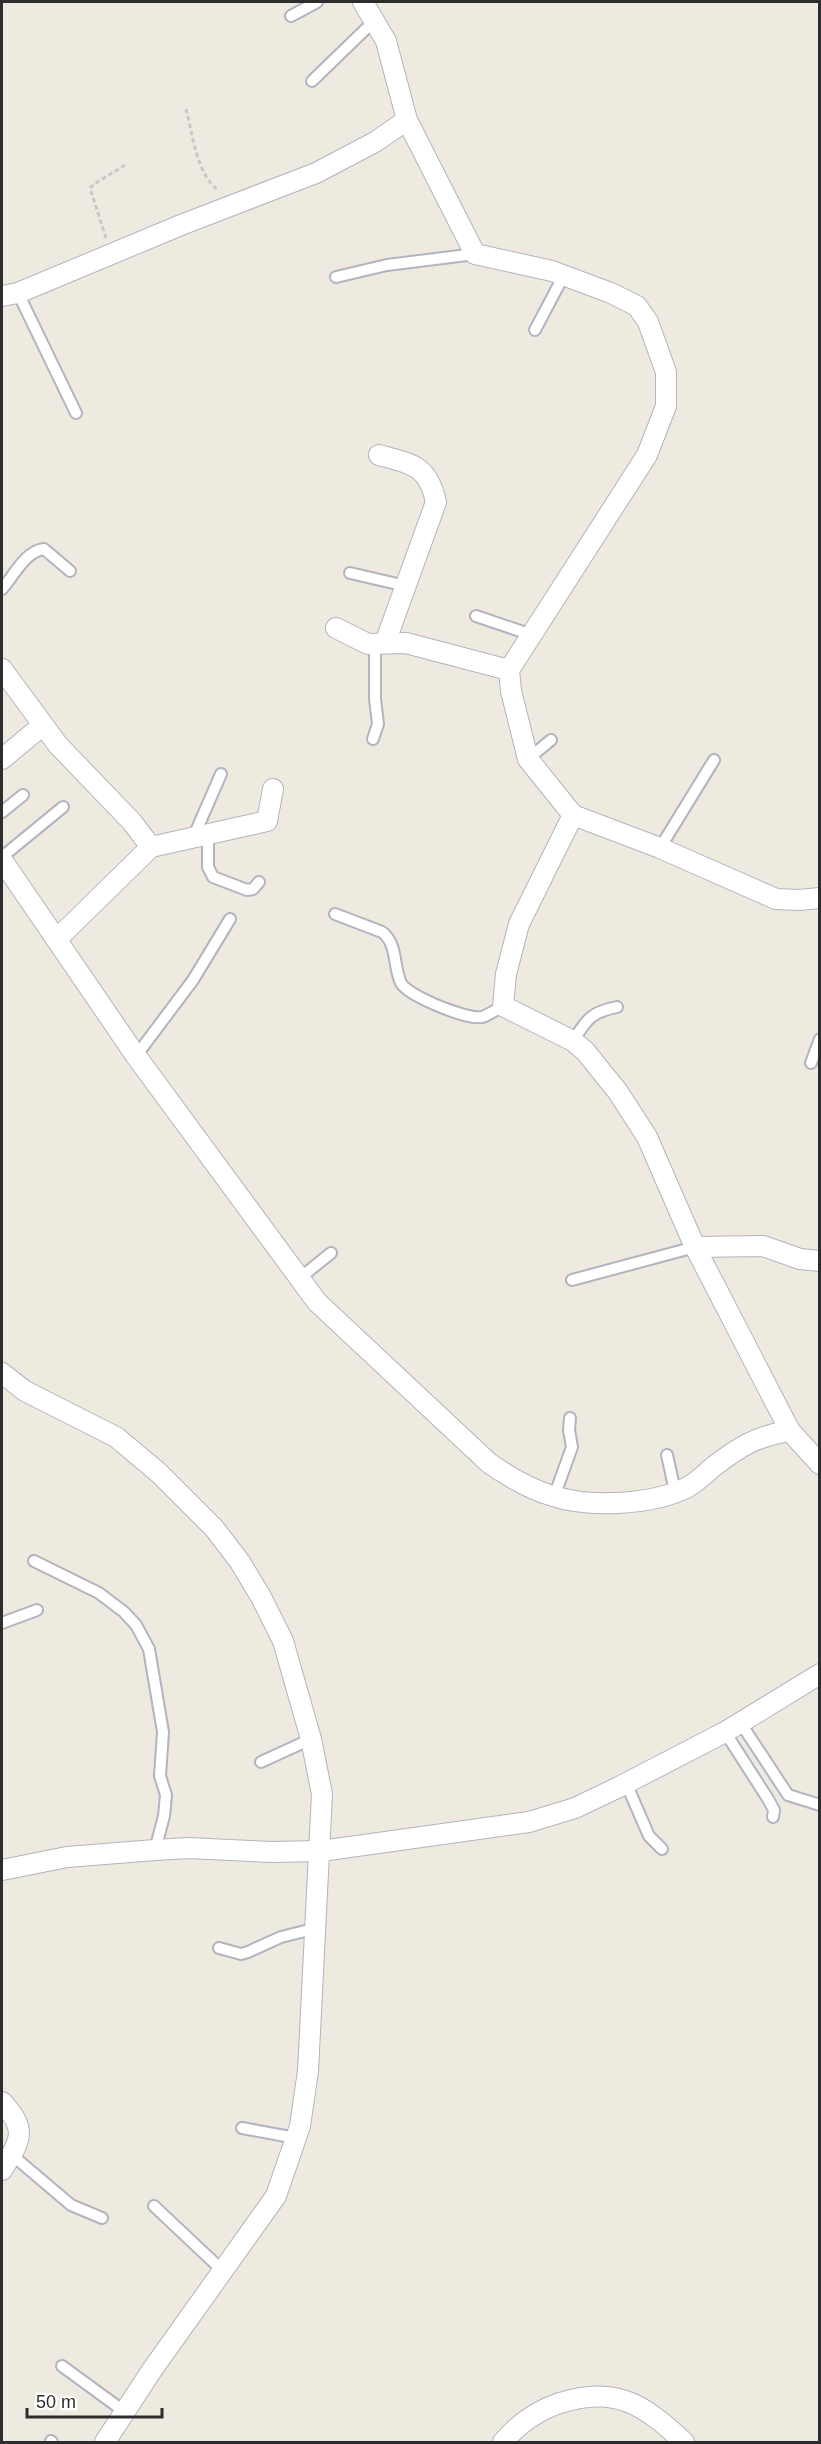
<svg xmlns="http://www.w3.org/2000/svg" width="821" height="2444" font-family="Arial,sans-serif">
<rect width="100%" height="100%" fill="#efeadf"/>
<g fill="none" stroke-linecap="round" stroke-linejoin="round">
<g stroke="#b3b3c1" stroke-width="14">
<g id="lane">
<path d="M 291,16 L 317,2"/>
<path d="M 312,81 L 374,21"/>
<path d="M 336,277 L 387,265 L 475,254"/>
<path d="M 18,293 L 76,413"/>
<path d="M 535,330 L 564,275"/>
<path d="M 350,573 L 406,586"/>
<path d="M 2,589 C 14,576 25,551 44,549 L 70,571"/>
<path d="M 476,616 L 532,635"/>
<path d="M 373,739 L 378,724 L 375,699 L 375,645"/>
<path d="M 528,759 L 551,740"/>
<path d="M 2,812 L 23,795"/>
<path d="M 208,835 L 208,867 L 213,877 L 247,890 L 253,889 L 259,882"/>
<path d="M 193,838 L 221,774"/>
<path d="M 660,848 L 714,760"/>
<path d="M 2,857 L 63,807"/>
<path d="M 335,914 L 382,932 C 398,944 393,967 401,983 C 408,996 467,1020 482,1017 C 489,1015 497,1009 503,1006"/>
<path d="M 573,1041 C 587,1019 591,1012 617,1007"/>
<path d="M 136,1056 L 193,980 L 230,919"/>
<path d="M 811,1063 L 820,1039"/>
<path d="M 300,1278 L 331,1253"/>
<path d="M 572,1280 L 695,1247"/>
<path d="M 667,1455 L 675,1491"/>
<path d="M 554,1497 L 572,1447 L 569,1430 L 570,1418"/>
<path d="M 34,1561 L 99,1593 L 124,1612 L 136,1625 L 149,1649 L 163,1732 L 160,1776 L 166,1795 L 164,1816 L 155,1850"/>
<path d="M 2,1623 L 37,1610"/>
<path d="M 740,1722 L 788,1795 L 820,1805"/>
<path d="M 725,1732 L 768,1799 L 774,1810 L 773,1817"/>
<path d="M 261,1762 L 311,1739"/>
<path d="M 626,1783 L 649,1836 L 662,1849"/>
<path d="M 219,1948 L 241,1954 L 248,1952 L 281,1937 L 317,1928"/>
<path d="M 242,2128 L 296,2138"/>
<path d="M 12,2155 L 71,2205 L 102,2218"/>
<path d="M 154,2206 L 223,2271"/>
<path d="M 62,2366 L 125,2412"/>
<path d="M 51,2441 L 52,2442"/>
</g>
</g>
<g stroke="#b3b3c1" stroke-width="22">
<g id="street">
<path d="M 363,2 L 386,41 L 407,120 L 475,254 L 552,271 L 611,293 L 637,306 L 648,322 L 666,372 L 666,406 L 647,455 L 509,670 L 511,691 L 528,759 L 573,815 L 660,848 L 776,899 L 799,900 L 820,898"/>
<path d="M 2,296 L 18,293 L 181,225 L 316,173 L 375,142 L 407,120"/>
<path d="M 379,455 C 412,464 428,465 436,502 L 385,643"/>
<path d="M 336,628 L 368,644 L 406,643 L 509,670"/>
<path d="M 2,669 L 58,745 L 132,822 L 151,847"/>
<path d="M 2,759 L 43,725"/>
<path d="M 573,815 L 519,924 L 506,974 L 503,1006 L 573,1041 L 585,1051 L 618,1092 L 647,1137 L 695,1247 L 790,1431 L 820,1464"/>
<path d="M 2,860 L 136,1056 L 317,1302 L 489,1463 C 509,1477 529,1489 553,1496 C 590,1508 653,1505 688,1487 C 697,1482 705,1474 713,1467 C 739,1447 756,1436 790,1431"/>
<path d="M 57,939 L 151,847 L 267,821 L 273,789"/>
<path d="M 695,1247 L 763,1246 L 800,1259 L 820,1261"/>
<path d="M 2,1373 L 25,1391 L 116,1437 L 159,1473 L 214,1528 L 240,1562 L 261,1597 L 283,1641 L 311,1739 L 322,1794 L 308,2071 L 300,2126 L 276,2196 L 152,2370 L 105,2442"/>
<path d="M 2,1870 L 67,1857 L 155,1850 L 188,1848 L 272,1852 L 321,1851 L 529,1822 L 575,1808 L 619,1787 L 725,1732 L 820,1674"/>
<path d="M 2,2102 C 27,2129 22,2139 2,2170"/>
<path d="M 503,2442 C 519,2423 536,2411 560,2403 C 616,2385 644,2405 684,2442"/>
</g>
</g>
<g stroke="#c8c8c8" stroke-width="3" stroke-dasharray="4.5 3" stroke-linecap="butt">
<path d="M 186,109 C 193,135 196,173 218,190"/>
<path d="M 106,238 L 90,188 L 94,184 L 125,165"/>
</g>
<use href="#lane" stroke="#fff" stroke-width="10"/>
<use href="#street" stroke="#fff" stroke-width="20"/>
</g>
<rect width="821" height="2444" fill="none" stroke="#2d2d2d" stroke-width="6"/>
<path d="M27 2408v9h135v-9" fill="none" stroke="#2d2d2d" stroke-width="3"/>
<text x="36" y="2408" font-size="18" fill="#2d2d2d" stroke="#ffffff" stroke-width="4.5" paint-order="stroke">50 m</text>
</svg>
